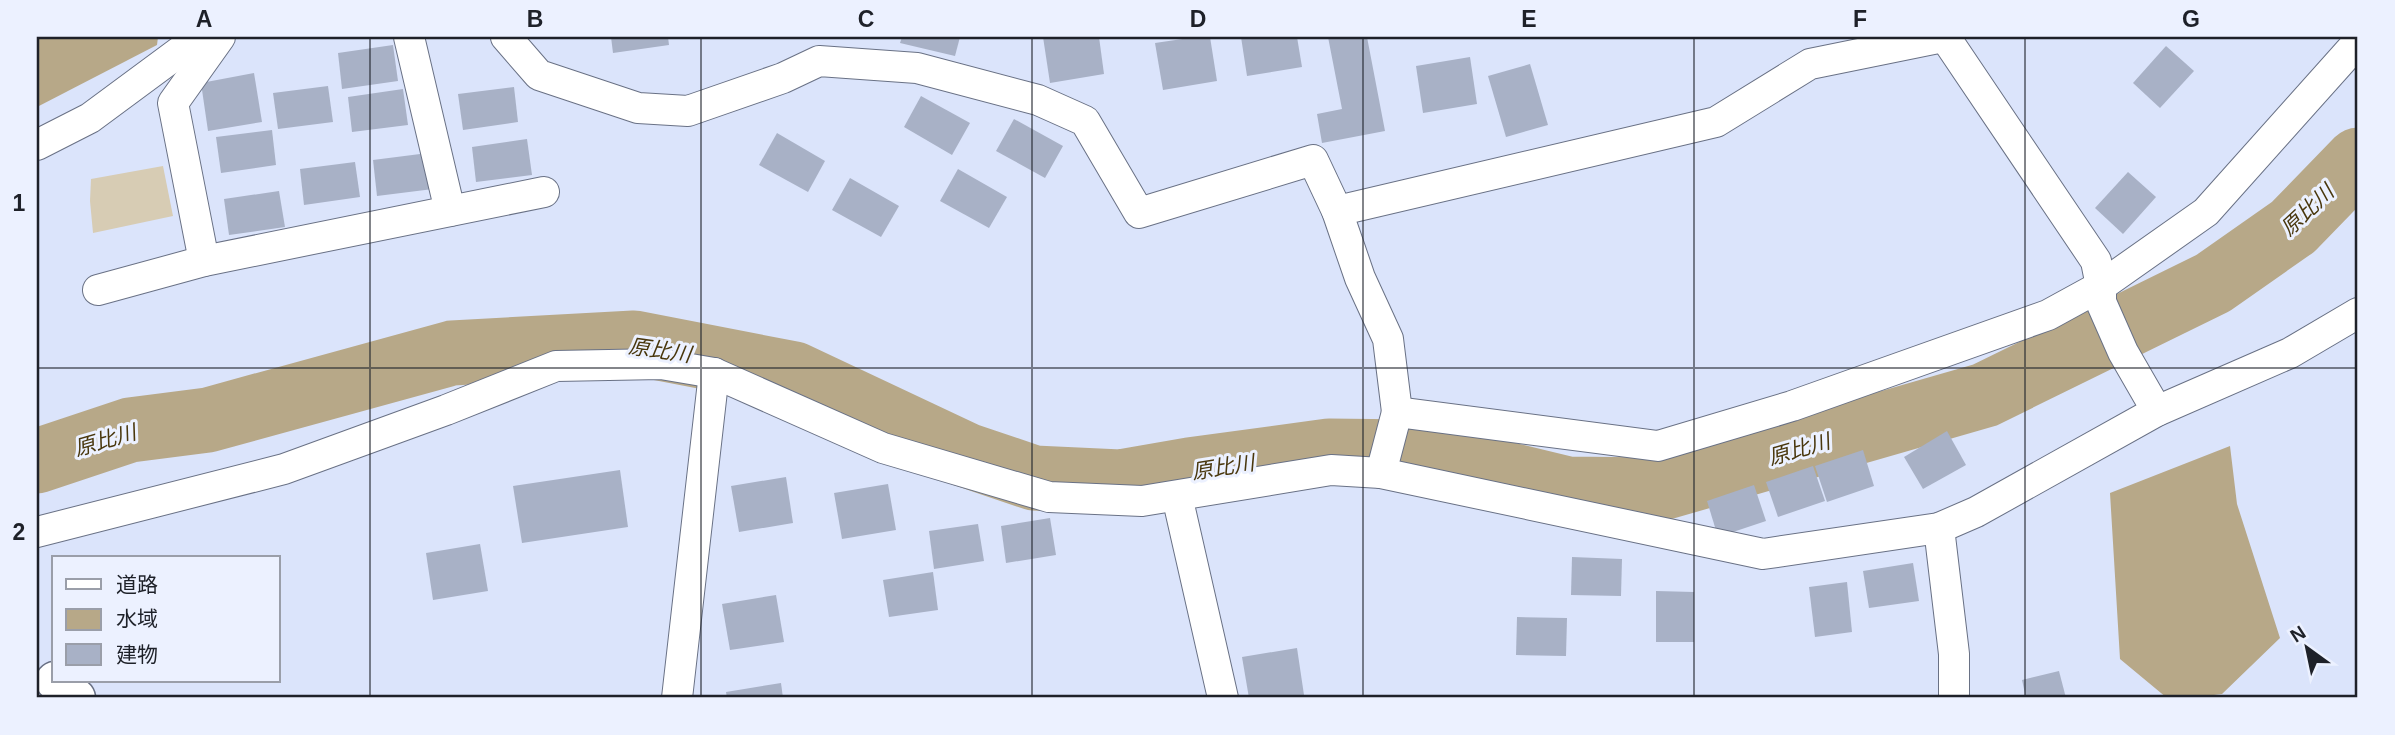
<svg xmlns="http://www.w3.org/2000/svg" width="2395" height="735" font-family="Helvetica,'Noto Sans JP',sans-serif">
<rect width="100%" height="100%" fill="#dbe4fb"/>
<path fill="#d7ccb4" d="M 163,166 L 173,216 L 93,233 L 90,201 L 91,179 Z"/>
<g fill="#b7a888">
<path d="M 37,37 L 158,37 L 157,45 L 37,107 Z"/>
<path d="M 2230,446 L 2237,504 L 2280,638 L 2222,694 L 2190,698 L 2167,698 L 2120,659 L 2110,493 Z"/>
</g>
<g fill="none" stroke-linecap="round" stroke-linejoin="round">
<path stroke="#b7a888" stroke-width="65" d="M 37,461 L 130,430 L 208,420 L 452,353 L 634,343 L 794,374 L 966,455 L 1034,478 L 1120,482 L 1189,470 L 1329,451 L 1414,452 L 1568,489 L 1655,490 L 1985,395 L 2213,283 L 2293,227 L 2358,160"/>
</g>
<g fill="#a8b1c6">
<path d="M 611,37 L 668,37 L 669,45 L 613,53 Z"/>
<path d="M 902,37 L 960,37 L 955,56 L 900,43 Z"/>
<path d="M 1043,37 L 1099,37 L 1104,74 L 1050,83 Z"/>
<path d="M 1196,37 L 1210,37 L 1217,81 L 1163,90 L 1155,43 Z"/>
<path d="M 1241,37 L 1297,37 L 1302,67 L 1247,76 Z"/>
<path d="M 1328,37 L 1367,37 L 1385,131 L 1322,143 L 1317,114 L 1342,109 Z"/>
<path d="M 393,45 L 398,81 L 342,89 L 338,53 Z"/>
<path d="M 2166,46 L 2194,71 L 2160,108 L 2133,83 Z"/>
<path d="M 1470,57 L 1477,104 L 1423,113 L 1416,66 Z"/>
<path d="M 1530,64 L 1548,125 L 1506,137 L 1488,76 Z"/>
<path d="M 254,73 L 262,122 L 208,131 L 201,83 Z"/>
<path d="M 328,86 L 333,122 L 278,129 L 273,93 Z"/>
<path d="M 514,87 L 518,122 L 463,130 L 458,94 Z"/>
<path d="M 403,89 L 408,125 L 352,132 L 348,97 Z"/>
<path d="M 921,96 L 970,123 L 952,155 L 904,127 Z"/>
<path d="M 1014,119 L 1063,146 L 1045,178 L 996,151 Z"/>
<path d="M 272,130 L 276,165 L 221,173 L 216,137 Z"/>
<path d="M 777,133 L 825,161 L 808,192 L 759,165 Z"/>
<path d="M 527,139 L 532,175 L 476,182 L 472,147 Z"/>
<path d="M 428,153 L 433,189 L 377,196 L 373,160 Z"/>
<path d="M 355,162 L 360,197 L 304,205 L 300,169 Z"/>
<path d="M 958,169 L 1007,197 L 989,228 L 940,201 Z"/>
<path d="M 2128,172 L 2156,197 L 2123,234 L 2095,208 Z"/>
<path d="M 850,178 L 899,206 L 881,237 L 832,210 Z"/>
<path d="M 279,191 L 285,227 L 229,235 L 224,199 Z"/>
<path d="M 1947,431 L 1966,465 L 1923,489 L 1904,457 Z"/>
<path d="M 1863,450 L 1874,486 L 1827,502 L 1815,466 Z"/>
<path d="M 1813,466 L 1825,501 L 1778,517 L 1766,482 Z"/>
<path d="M 620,470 L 628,527 L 522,543 L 513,486 Z"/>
<path d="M 786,477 L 793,523 L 739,532 L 731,486 Z"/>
<path d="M 888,484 L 896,530 L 842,539 L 834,493 Z"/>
<path d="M 1754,485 L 1766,521 L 1718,537 L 1707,501 Z"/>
<path d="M 1050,518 L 1056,555 L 1006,563 L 1001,526 Z"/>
<path d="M 978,524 L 984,561 L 934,569 L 929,531 Z"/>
<path d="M 480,544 L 488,591 L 433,600 L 426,553 Z"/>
<path d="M 1572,557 L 1622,559 L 1621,596 L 1571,595 Z"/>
<path d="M 1913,563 L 1919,601 L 1869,608 L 1863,571 Z"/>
<path d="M 933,572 L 938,610 L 889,617 L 883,580 Z"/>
<path d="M 1847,582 L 1852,632 L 1815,637 L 1809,587 Z"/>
<path d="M 1656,591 L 1694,592 L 1694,642 L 1656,642 Z"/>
<path d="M 776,595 L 784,642 L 730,650 L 722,604 Z"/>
<path d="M 1517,617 L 1567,618 L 1566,656 L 1516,655 Z"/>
<path d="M 1297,648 L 1304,695 L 1282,698 L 1249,698 L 1242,657 Z"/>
<path d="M 2059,671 L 2066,698 L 2026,698 L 2022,680 Z"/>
<path d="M 781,683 L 783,698 L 727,698 L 726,692 Z"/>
</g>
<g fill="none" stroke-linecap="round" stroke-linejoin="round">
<g stroke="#697185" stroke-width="32">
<g id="minor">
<path d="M 409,37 L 450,211"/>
<path d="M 506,37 L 539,75 L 638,108 L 688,111 L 783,78 L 819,61 L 917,68 L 1038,100 L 1085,121 L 1139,213 L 1313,160 L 1337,211 L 1716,122 L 1810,64 L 1943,37"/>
<path d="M 1945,37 L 2096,261 L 2101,286 L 2101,302 L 2123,352 L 2157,411"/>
<path d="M 37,145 L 90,118 L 186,47 L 217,37"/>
<path d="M 1337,211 L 1360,278 L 1388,339 L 1397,412"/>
<path d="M 204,261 L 173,103 L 220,37"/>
<path d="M 98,290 L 204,261 L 544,192"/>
<path d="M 1381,473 L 1397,412 L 1658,446 L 1792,406 L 2048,315 L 2101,286 L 2206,212 L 2358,42"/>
<path d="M 1177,496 L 1223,698"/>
<path d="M 1939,528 L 1954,654 L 1954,698"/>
<path d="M 37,532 L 284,469 L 446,410 L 556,366 L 661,364 L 714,373 L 883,448 L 1049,497 L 1142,501 L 1331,470 L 1381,473 L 1763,554 L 1939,528 L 1976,512 L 2157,411 L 2290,353 L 2358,313"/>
<path d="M 677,698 L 714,373"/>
</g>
</g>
<g stroke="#697185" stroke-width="41">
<path id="tertiary" d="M 55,681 L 76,698"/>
</g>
<use href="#minor" stroke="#fff" stroke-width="30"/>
<use href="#tertiary" stroke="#fff" stroke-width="38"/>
</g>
<path fill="none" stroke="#1e2129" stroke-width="2" stroke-opacity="0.55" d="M 370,37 L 370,698M 701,37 L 701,698M 1032,37 L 1032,698M 1363,37 L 1363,698M 1694,37 L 1694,698M 2025,37 L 2025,698M 37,368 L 2358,368"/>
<g text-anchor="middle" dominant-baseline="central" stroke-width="6" stroke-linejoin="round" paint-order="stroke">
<g font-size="21" font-style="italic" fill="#49370d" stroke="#ecf1ff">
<text transform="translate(2307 210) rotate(-43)">原比川</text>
<text transform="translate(660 350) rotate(8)">原比川</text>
<text transform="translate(105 440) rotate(-16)">原比川</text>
<text transform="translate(1799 449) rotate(-16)">原比川</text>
<text transform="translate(1223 467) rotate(-9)">原比川</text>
</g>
</g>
<rect width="2395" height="735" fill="none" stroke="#ecf1ff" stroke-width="77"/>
<rect x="52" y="556" width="228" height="126" fill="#ecf1ff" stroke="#9a9ea9" stroke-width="2"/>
<rect x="66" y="579" width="35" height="10" fill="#ffffff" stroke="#9a9ea9" stroke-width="2"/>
<text x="116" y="592" font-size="21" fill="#1e2129">道路</text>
<rect x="66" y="609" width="35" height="21" fill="#b7a888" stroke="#9a9ea9" stroke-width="2"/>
<text x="116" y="626" font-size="21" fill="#1e2129">水域</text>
<rect x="66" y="644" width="35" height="21" fill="#a8b1c6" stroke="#9a9ea9" stroke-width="2"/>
<text x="116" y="662" font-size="21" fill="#1e2129">建物</text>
<g transform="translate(2307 648) rotate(327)" stroke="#ecf1ff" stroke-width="5" paint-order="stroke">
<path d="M0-5L12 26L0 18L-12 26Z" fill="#1e2129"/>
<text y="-10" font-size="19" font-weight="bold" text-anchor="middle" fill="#1e2129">N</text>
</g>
<rect x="38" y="38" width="2318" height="658" fill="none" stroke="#1e2129" stroke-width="2.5"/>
<g font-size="23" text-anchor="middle" font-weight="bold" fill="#1e2129">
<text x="204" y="27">A</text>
<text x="535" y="27">B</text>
<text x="866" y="27">C</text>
<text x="1198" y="27">D</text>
<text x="1529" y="27">E</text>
<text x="1860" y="27">F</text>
<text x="2191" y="27">G</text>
<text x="19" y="211">1</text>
<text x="19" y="540">2</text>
</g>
</svg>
